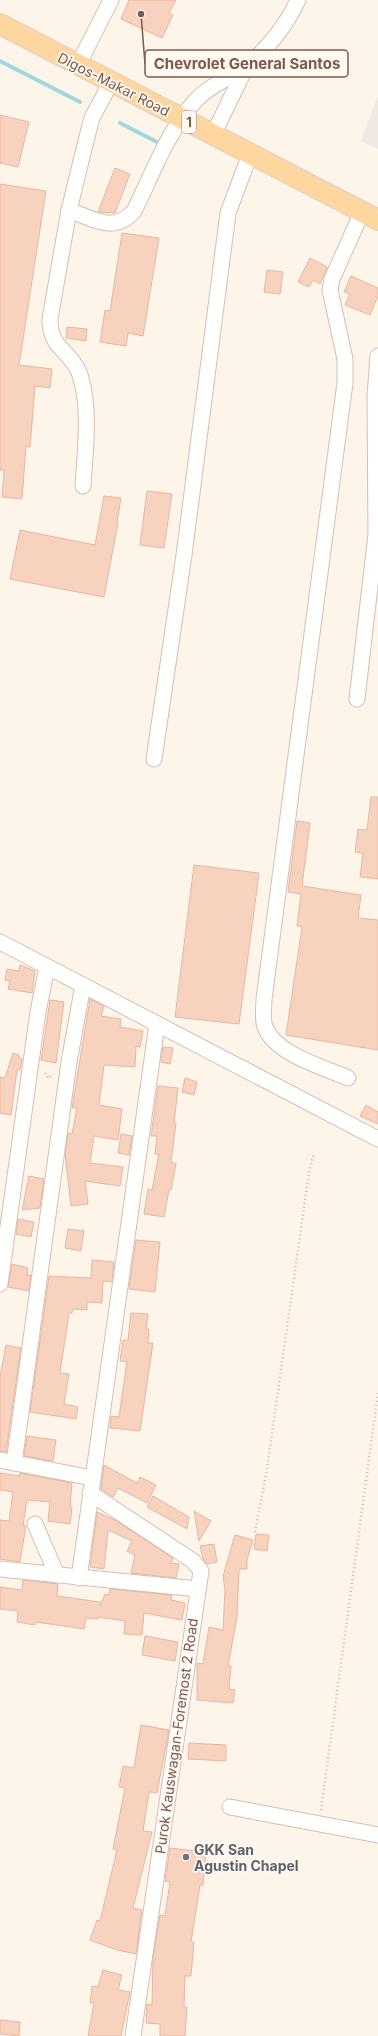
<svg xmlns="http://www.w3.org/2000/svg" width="378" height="2036" font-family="Inter,sans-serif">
<rect width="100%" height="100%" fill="#fef5ea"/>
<path fill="#efe8e3" d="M 378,96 L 378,149 L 361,141 Z"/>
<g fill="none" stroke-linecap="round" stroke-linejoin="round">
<g stroke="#a1d8dd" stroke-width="4">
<path d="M 0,61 L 80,102"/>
<path d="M 120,123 L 157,142"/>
</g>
</g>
<g fill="#f6d2bf" stroke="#eab69e">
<path d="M 129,0 L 176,0 L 169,13 L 173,15 L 162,38 L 121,19 Z"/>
<path d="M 0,115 L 29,122 L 18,167 L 0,163 Z"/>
<path d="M 115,168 L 130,174 L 115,213 L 98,212 Z"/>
<path d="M 0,184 L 46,191 L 19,365 L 52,369 L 50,388 L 35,386 L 30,447 L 26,446 L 22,499 L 2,497 L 4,470 L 0,470 Z"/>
<path d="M 122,233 L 159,238 L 143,336 L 128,333 L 126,346 L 100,342 L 105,310 L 110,311 Z"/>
<path d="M 310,258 L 327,267 L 320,284 L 313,280 L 309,287 L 298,282 Z"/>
<path d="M 267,270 L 283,272 L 280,294 L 264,292 Z"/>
<path d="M 351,276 L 378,288 L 378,296 L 370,315 L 345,305 L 350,294 L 344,292 Z"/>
<path d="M 67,327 L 87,329 L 86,341 L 66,338 Z"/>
<path d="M 147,491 L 172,494 L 164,548 L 140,545 Z"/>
<path d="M 104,496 L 121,498 L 117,523 L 118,523 L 104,597 L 10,579 L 20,530 L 95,545 Z"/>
<path d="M 371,797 L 378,797 L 378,879 L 360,877 L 363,853 L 355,852 L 358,829 L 367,830 Z"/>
<path d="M 297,821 L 310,823 L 302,886 L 361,895 L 358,918 L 378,920 L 378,1050 L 286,1035 L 302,927 L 297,926 L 301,894 L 288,892 Z"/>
<path d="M 194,865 L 259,873 L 239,1024 L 175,1017 Z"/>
<path d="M 20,965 L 35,971 L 32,993 L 8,989 L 10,981 L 5,980 L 7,969 L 19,971 Z"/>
<path d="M 90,999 L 104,1006 L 101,1016 L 121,1019 L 120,1027 L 143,1031 L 140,1047 L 136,1046 L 135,1067 L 104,1065 L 99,1105 L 122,1109 L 118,1140 L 94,1136 L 90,1163 L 123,1167 L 120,1186 L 85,1181 L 88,1204 L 71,1206 L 65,1154 L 68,1133 L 72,1134 L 77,1108 L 72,1108 Z"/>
<path d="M 50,1000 L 64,1002 L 56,1063 L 41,1060 Z"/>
<path d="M 163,1047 L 173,1048 L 170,1064 L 161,1062 Z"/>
<path d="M 13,1053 L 19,1055 L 19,1058 L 22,1059 L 20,1070 L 17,1070 L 11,1115 L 0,1113 L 0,1077 L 5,1078 Z"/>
<path d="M 185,1078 L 197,1082 L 194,1095 L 182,1092 Z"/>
<path d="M 158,1086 L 178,1088 L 174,1123 L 176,1123 L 171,1162 L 176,1164 L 171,1190 L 169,1190 L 164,1217 L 144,1214 L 148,1189 L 152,1190 L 159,1154 L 155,1154 L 157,1136 L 151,1136 Z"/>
<path d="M 366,1105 L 378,1112 L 378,1124 L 360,1116 Z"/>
<path d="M 121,1134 L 132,1136 L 129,1155 L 118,1153 Z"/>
<path d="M 29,1176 L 44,1179 L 40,1208 L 22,1210 Z"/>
<path d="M 18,1219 L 34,1222 L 31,1237 L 16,1234 Z"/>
<path d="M 68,1229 L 84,1231 L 81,1251 L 65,1248 Z"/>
<path d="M 136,1240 L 160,1242 L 155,1292 L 129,1289 Z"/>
<path d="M 92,1260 L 114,1262 L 112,1282 L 103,1281 L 102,1303 L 87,1302 L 87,1310 L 73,1309 L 72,1313 L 69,1313 L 60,1373 L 69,1374 L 64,1404 L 78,1407 L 76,1419 L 30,1412 L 49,1276 L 91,1278 Z"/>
<path d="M 12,1264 L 28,1268 L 27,1275 L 31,1275 L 29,1291 L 8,1287 Z"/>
<path d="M 131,1313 L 148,1314 L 146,1329 L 149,1329 L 148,1343 L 153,1343 L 140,1431 L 110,1428 L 111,1416 L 119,1417 L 127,1362 L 120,1361 L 123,1340 L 128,1340 Z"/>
<path d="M 6,1345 L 21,1348 L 6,1452 L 0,1451 L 0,1377 Z"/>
<path d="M 27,1436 L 56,1440 L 53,1461 L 24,1456 Z"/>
<path d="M 104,1465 L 137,1483 L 140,1477 L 156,1485 L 147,1503 L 118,1488 L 113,1497 L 101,1489 Z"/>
<path d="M 0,1473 L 19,1476 L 20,1473 L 72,1483 L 70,1507 L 72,1507 L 70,1524 L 48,1521 L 50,1502 L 27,1500 L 23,1525 L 26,1526 L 20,1562 L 0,1559 L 0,1520 L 9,1521 L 13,1492 L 0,1490 Z"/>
<path d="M 153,1496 L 189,1517 L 187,1529 L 147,1507 Z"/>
<path d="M 194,1511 L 211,1521 L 199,1541 Z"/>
<path d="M 97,1512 L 115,1520 L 173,1558 L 171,1563 L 179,1564 L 176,1578 L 131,1573 L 135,1555 L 127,1551 L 132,1541 L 108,1530 L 104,1569 L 90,1567 Z"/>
<path d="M 256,1534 L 269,1535 L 267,1551 L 254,1549 Z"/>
<path d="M 235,1535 L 253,1540 L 247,1560 L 247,1569 L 239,1569 L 237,1617 L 228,1666 L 231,1666 L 229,1689 L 235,1690 L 233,1703 L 197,1700 L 197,1663 L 203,1664 L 209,1627 L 223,1630 L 225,1590 L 223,1576 Z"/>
<path d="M 214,1544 L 217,1562 L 207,1564 L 203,1559 L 200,1546 Z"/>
<path d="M 23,1580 L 58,1584 L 57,1596 L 100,1602 L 100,1606 L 105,1594 L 109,1595 L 110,1589 L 172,1595 L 171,1600 L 185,1603 L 182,1620 L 144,1613 L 142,1635 L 124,1634 L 125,1621 L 98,1617 L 98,1619 L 86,1618 L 84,1629 L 36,1622 L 35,1625 L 17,1622 L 18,1611 L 0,1609 L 0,1587 L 22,1590 Z"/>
<path d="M 145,1636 L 178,1642 L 175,1661 L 142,1655 Z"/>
<path d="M 141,1725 L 169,1730 L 157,1793 L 149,1792 L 143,1831 L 152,1832 L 133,1908 L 142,1910 L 136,1954 L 117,1950 L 90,1940 L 97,1920 L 100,1921 L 117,1850 L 113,1849 L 125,1788 L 119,1787 L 123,1766 L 134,1768 Z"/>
<path d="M 189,1743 L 226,1745 L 226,1761 L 188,1759 Z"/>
<path d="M 170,1848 L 206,1852 L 203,1885 L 200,1885 L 191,1942 L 194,1942 L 191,1976 L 185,1976 L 184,2007 L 187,2007 L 185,2036 L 160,2036 L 160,2024 L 146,2023 L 147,2004 L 152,2005 L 153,1958 L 160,1915 L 165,1916 L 170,1882 L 165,1881 Z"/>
<path d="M 103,1970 L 122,1975 L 118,1990 L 130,1992 L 121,2036 L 88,2036 L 94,2003 L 90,2003 L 92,1986 L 98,1987 Z"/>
<path d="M 0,2020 L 20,2022 L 19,2036 L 0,2034 Z"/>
</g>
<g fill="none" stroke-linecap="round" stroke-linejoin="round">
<g stroke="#d5beb1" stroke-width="17">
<g id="minor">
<path d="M 78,65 L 111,0"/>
<path d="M 213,135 L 247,65"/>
<path d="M 69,210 C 93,219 114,234 134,211 C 153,173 168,130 197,99 C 211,84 231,78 247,65 C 268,49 287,24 298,0"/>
<path d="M 83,486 C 85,450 91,410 80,375 C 72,351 49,349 50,319 L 69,210 L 88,133 L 92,118 L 111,82"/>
<path d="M 357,699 L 376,534 L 375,396 L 378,356"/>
<path d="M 154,759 L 184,555 L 228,213 L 250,154"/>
<path d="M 0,942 L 378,1139"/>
<path d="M 348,1078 C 323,1067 275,1054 265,1027 C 262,1019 264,1007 264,999 L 345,383 L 345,359 L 330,290 L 332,279 L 362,212"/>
<path d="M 0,1284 L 38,1012 L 47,967"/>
<path d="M 0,1460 L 92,1478"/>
<path d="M 14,1463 L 69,1062 L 83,985"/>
<path d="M 90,1493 L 193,1561 L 201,1571 L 133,2036"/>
<path d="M 35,1524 L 57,1575"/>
<path d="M 0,1569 L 198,1589"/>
<path d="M 79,1578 L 157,1024"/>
<path d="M 230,1807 L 378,1835"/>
</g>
</g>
<g stroke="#dad1cc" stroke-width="22">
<path id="major" d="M 0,24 L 378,220"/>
</g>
<g stroke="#dcb4a1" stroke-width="2.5" stroke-dasharray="1 3" stroke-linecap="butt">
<path d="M 45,1073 L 48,1078 L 53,1074"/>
<path d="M 255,1532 L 267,1469 L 309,1172 L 314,1153"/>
<path d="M 321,1810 L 378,1393"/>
</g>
<use href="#minor" stroke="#fff" stroke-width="15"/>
<use href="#major" stroke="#ffd6a0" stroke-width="20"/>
</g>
<circle fill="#6b7280" stroke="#fff9f2" stroke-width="1.5" cx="186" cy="1857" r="4"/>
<g text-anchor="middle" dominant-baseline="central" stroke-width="3.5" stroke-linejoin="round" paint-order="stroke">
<rect fill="#fff9f2" stroke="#a3897c" stroke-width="1" x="182" y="111" width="14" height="22" rx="3"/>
<g font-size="13" font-weight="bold" fill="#7c594a">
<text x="189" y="122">1</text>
</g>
<g font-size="14" fill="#7c594a" stroke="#fff9f2">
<text transform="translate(114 84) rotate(27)">Digos-Makar Road</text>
<text transform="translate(176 1736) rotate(-82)">Purok Kauswagan-Foremost 2 Road</text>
</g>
<g font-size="14" font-weight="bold" fill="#5b616d" stroke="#fff9f2" text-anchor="start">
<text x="194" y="1849">GKK San<tspan x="194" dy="16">Agustin Chapel</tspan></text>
</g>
</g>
<path fill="none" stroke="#7c594a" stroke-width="1.5" d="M141 14L145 64"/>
<circle fill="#7c594a" stroke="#fff9f2" stroke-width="1.5" cx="141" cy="14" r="4"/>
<rect fill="#fff9f2" stroke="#7c594a" stroke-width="1.5" x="145" y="50" width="203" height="27" rx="4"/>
<g font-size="15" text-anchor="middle" font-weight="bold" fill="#7c594a">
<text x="247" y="69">Chevrolet General Santos</text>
</g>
</svg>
